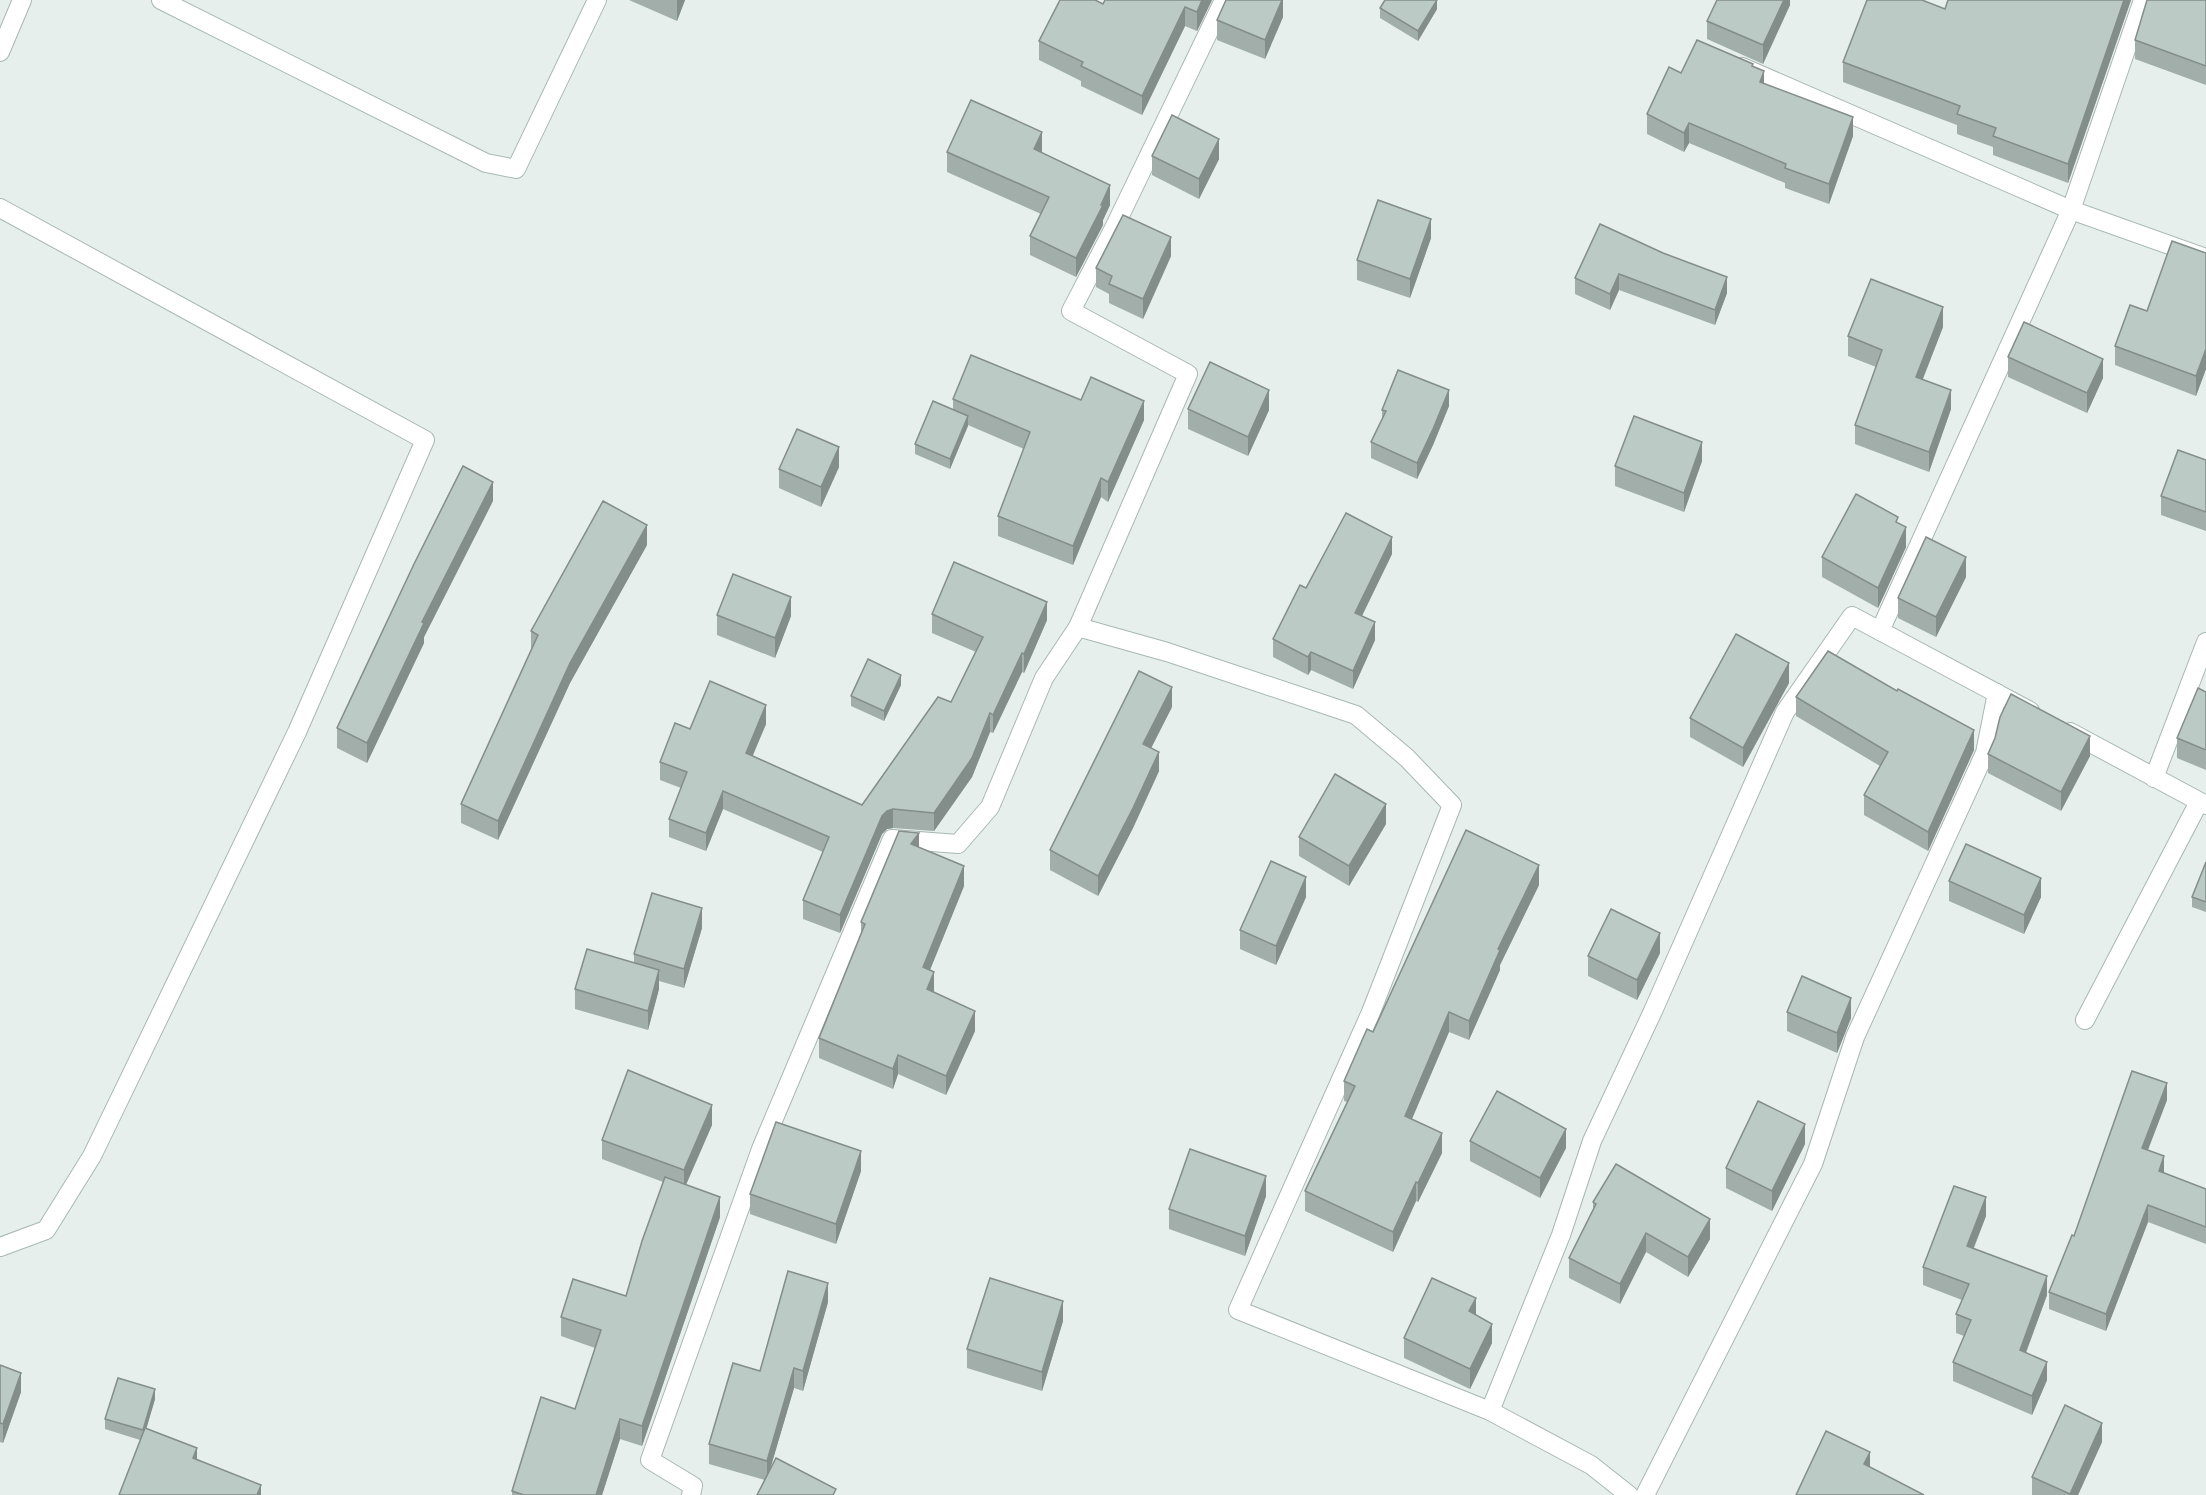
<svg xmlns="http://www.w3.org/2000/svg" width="2206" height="1495" font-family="Roboto,sans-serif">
<rect width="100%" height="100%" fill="#e6efeb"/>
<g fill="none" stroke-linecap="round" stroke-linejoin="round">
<g stroke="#a8b8b2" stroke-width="20">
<g id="street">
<path d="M 161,0 L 486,163 L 516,169 L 597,0"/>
<path d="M 2143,0 L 2071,210 L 2206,258"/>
<path d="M 0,52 L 22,0"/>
<path d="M 1742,67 L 2071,210 L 1880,631"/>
<path d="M 0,208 L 425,440 L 297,732 L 92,1156 L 46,1230 L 0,1247"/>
<path d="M 1078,627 L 1188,374 L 1071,311 L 1114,228 L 1224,0"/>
<path d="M 2070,732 L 2206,805"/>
<path d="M 2154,778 L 2206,642"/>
<path d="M 2085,1020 L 2199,802"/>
<path d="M 1490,1411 L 1561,1235 L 1592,1141 L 1653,1011 L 1785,712 L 1852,616 L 2030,711"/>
<path d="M 691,1495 L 693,1486 L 650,1460 L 761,1149 L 892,839 L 958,844 L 990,807 L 1044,678 L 1078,627 L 1167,652 L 1356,715 L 1407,758 L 1452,805 L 1371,1012 L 1238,1310 L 1490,1411 L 1591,1465 L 1629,1495"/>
<path d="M 1645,1495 L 1813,1164 L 1855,1037 L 1985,753 L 1997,693"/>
</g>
</g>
<use href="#street" stroke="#fff" stroke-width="18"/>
</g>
<g fill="#a1aea9">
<path d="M 629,0 L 685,0 L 677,21 Z"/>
<path d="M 1212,0 L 1197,31 L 1185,26 L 1142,115 L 1081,86 L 1081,81 L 1039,60 L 1039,41 Z"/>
<path d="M 1283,0 L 1283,17 L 1265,59 L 1217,40 L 1217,20 Z"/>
<path d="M 1790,0 L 1790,5 L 1763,64 L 1707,39 L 1707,21 Z"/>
<path d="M 1948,0 L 2131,0 L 2068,183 L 1993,155 L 1993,147 L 1957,134 L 1957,125 L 1843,82 L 1843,62 L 1945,9 Z"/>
<path d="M 2206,0 L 2206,85 L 2135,59 L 2135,40 Z"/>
<path d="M 1380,8 L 1437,9 L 1418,41 L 1380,18 Z"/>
<path d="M 1753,67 L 1764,84 L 1853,136 L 1829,204 L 1785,188 L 1785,183 L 1689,143 L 1684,152 L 1647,134 L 1647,114 L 1681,73 Z"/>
<path d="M 947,152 L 1041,152 L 1110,205 L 1103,220 L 1103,225 L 1076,277 L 1030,255 L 1030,236 L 1041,214 L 947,172 Z"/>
<path d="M 1152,156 L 1219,159 L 1199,199 L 1152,175 Z"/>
<path d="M 1600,224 L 1727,293 L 1715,325 L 1619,290 L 1610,310 L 1575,294 L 1575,278 Z"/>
<path d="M 1431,238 L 1410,298 L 1357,280 L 1357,260 Z"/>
<path d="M 2206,253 L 2206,369 L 2196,396 L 2115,365 L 2115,346 L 2147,311 Z"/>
<path d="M 1171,256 L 1143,319 L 1109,303 L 1109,294 L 1096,287 L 1096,268 Z"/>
<path d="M 1943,327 L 1923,379 L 1951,409 L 1929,472 L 1855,444 L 1855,425 L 1876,367 L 1848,356 L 1848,336 Z"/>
<path d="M 2008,357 L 2103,378 L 2087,413 L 2008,377 Z"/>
<path d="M 953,399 L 1081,400 L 1144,420 L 1108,502 L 1101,497 L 1073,565 L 998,536 L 998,516 L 1024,449 L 968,425 L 950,469 L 915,454 L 915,444 L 953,409 Z"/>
<path d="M 1449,406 L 1433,445 L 1417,479 L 1371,458 L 1371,442 L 1382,419 L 1382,410 Z"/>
<path d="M 1188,409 L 1269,410 L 1248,456 L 1188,429 Z"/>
<path d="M 2206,460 L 2206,531 L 2161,515 L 2161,496 Z"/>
<path d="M 1702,461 L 1684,512 L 1615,486 L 1615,466 Z"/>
<path d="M 839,467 L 821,507 L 779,488 L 779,469 Z"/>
<path d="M 493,501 L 424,637 L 424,643 L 367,763 L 337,748 L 337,728 Z"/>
<path d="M 1898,523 L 1906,547 L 1878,608 L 1822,577 L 1822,557 Z"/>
<path d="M 647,545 L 570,683 L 498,840 L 461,823 L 461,804 L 531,650 L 531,631 Z"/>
<path d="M 1392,554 L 1362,616 L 1375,640 L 1353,689 L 1311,670 L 1308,675 L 1273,657 L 1273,639 L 1306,588 Z"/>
<path d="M 1966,577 L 1936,637 L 1898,618 L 1898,598 Z"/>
<path d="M 932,614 L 1047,620 L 1024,673 L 1022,672 L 993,733 L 990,732 L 972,777 L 934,831 L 893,828 L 887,829 L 882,834 L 840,933 L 803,919 L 803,900 L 823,852 L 723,809 L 706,851 L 669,837 L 669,819 L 681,788 L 660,780 L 660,762 L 690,729 L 766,724 L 752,756 L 862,805 L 951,702 L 976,652 L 932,633 Z"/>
<path d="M 717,615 L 791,616 L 775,658 L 717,635 Z"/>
<path d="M 1789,683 L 1743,767 L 1690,737 L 1690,718 Z"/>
<path d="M 901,685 L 884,721 L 851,706 L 851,696 Z"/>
<path d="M 1897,691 L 1974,750 L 1928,851 L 1864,815 L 1864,795 L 1880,766 L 1796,716 L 1796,697 Z"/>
<path d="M 2206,692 L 2206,770 L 2177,758 L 2177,738 Z"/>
<path d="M 1172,707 L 1151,748 L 1159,771 L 1133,828 L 1098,896 L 1050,870 L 1050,850 Z"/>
<path d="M 1988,754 L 2090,756 L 2061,811 L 1988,773 Z"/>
<path d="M 1386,824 L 1349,886 L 1299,856 L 1299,837 Z"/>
<path d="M 919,847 L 964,886 L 930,970 L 934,993 L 975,1031 L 946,1095 L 898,1074 L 893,1089 L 819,1058 L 819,1038 L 861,934 L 861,922 Z"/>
<path d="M 2206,862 L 2206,912 L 2192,907 L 2192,897 Z"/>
<path d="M 1949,881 L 2041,897 L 2024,934 L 1949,901 Z"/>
<path d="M 1539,885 L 1500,965 L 1500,970 L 1469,1040 L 1449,1032 L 1412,1119 L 1442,1153 L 1418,1202 L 1416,1201 L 1393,1252 L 1305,1211 L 1305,1191 L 1347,1102 L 1344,1101 L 1344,1081 L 1373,1032 Z"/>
<path d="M 1306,897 L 1276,965 L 1240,949 L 1240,930 Z"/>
<path d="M 702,928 L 684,988 L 659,981 L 659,989 L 648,1030 L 575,1009 L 575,989 L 634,962 L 634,954 Z"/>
<path d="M 1660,953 L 1637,1000 L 1588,976 L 1588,956 Z"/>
<path d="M 1787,1012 L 1851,1018 L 1837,1053 L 1787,1031 Z"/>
<path d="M 2167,1100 L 2148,1150 L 2164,1173 L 2206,1189 L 2206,1244 L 2148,1222 L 2106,1331 L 2049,1309 L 2049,1292 L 2074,1236 Z"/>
<path d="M 712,1125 L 686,1185 L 720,1217 L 642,1446 L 620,1439 L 602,1495 L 512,1495 L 512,1491 L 575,1409 L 595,1348 L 561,1336 L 561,1317 L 626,1296 L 663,1182 L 602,1159 L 602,1140 Z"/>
<path d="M 1470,1141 L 1566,1148 L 1540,1198 L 1470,1161 Z"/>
<path d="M 1805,1144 L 1772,1211 L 1726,1188 L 1726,1168 Z"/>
<path d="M 861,1171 L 836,1244 L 750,1214 L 750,1194 Z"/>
<path d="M 1266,1196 L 1245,1256 L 1169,1229 L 1169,1209 Z"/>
<path d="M 1593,1202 L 1710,1239 L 1688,1277 L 1646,1252 L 1620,1304 L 1569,1278 L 1569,1258 L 1593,1209 Z"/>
<path d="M 1986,1216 L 1974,1248 L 2047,1295 L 2026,1353 L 2047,1380 L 2032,1415 L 1953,1381 L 1953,1362 L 1964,1336 L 1956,1333 L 1956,1314 L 1962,1300 L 1923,1285 L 1923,1267 Z"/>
<path d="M 828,1302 L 803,1391 L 794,1388 L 769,1472 L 836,1495 L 765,1480 L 709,1464 L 709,1444 L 760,1371 Z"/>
<path d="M 1476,1315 L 1492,1343 L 1470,1389 L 1404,1358 L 1404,1338 Z"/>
<path d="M 1063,1321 L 1042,1391 L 967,1368 L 967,1349 Z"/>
<path d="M 0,1365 L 21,1392 L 3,1443 L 0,1442 Z"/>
<path d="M 155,1399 L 146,1429 L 197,1459 L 261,1495 L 140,1440 L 105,1429 L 105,1419 Z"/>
<path d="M 2102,1442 L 2078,1495 L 2032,1495 L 2032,1477 Z"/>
</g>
<g fill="#838d89">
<path d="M 677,0 L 685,0 L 677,21 Z"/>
<path d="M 1202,0 L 1212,0 L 1197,31 L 1197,12 Z"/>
<path d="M 1282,0 L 1283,0 L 1283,17 L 1265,59 L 1265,40 Z"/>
<path d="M 1437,0 L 1437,9 L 1418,41 L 1418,31 Z"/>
<path d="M 1783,0 L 1790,0 L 1790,5 L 1763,64 L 1763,45 Z"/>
<path d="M 2124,0 L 2131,0 L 2068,183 L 2068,164 Z"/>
<path d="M 1185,7 L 1185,26 L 1142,115 L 1142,96 Z"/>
<path d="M 1764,71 L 1764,91 L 1760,82 Z"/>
<path d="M 1853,117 L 1853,136 L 1829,204 L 1829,184 Z"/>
<path d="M 1689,123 L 1689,143 L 1684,152 L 1684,133 Z"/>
<path d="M 1042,132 L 1042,152 L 1034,169 L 1034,149 Z"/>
<path d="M 1219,139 L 1219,159 L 1199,199 L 1199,179 Z"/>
<path d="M 1110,185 L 1110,205 L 1103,220 L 1103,225 L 1076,277 L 1076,258 Z"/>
<path d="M 1431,219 L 1431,238 L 1410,298 L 1410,279 Z"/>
<path d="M 1171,237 L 1171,256 L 1143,319 L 1143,299 Z"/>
<path d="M 1619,274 L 1619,290 L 1610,310 L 1610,294 Z"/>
<path d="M 1727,277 L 1727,293 L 1715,325 L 1715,310 Z"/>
<path d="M 1943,307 L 1943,327 L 1916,396 L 1916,377 Z"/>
<path d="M 2206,349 L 2206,369 L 2196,396 L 2196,376 Z"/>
<path d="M 2103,359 L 2103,378 L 2087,413 L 2087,393 Z"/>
<path d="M 1269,390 L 1269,410 L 1248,456 L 1248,437 Z"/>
<path d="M 1449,390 L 1449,406 L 1433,445 L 1417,479 L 1417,463 Z"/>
<path d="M 1951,390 L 1951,409 L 1929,472 L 1929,452 Z"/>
<path d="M 1144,401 L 1144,420 L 1108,502 L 1108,482 Z"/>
<path d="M 968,416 L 968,426 L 950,469 L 950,459 Z"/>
<path d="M 1702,442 L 1702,461 L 1684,512 L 1684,493 Z"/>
<path d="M 839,447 L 839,467 L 821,507 L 821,487 Z"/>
<path d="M 1101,478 L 1101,497 L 1073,565 L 1073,546 Z"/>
<path d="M 493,482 L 493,501 L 424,637 L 424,643 L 367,763 L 367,743 L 422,622 Z"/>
<path d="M 647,525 L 647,545 L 570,683 L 498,840 L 498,821 L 570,663 Z"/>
<path d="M 1906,527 L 1906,547 L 1878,608 L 1878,588 Z"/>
<path d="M 1392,537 L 1392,554 L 1355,630 L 1355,613 Z"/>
<path d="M 1966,557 L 1966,577 L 1936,637 L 1936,617 Z"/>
<path d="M 791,597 L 791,616 L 775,658 L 775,638 Z"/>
<path d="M 1047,602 L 1047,620 L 1024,673 L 1024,654 Z"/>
<path d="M 1375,622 L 1375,640 L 1353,689 L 1353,671 Z"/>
<path d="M 1311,652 L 1311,670 L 1308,675 L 1308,657 Z"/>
<path d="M 1022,653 L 1022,672 L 993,733 L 993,715 Z"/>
<path d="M 1789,663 L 1789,683 L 1743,767 L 1743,748 Z"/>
<path d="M 901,675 L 901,685 L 884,721 L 884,711 Z"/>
<path d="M 1172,687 L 1172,707 L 1143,764 L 1143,744 Z"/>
<path d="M 766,705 L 766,724 L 746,772 L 746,753 Z"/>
<path d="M 990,713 L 990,732 L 972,777 L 934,831 L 934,813 Z"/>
<path d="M 1974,730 L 1974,750 L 1928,851 L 1928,832 Z"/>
<path d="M 2090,736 L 2090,756 L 2061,811 L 2061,792 Z"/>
<path d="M 1159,752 L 1159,771 L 1133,828 L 1098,896 L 1098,876 Z"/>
<path d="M 723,791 L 723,809 L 706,851 L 706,833 Z"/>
<path d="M 1386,804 L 1386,824 L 1349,886 L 1349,866 Z"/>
<path d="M 893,809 L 893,828 L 887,829 L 882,834 L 840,933 L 840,915 L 882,816 L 887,811 Z"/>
<path d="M 919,833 L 919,852 L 911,844 Z"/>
<path d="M 1539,865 L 1539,885 L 1500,965 L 1500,970 L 1469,1040 L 1469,1021 L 1498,949 Z"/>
<path d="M 964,866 L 964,886 L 923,987 L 923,967 Z"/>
<path d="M 1306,877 L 1306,897 L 1276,965 L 1276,946 Z"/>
<path d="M 2041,878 L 2041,897 L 2024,934 L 2024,915 Z"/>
<path d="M 702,908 L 702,928 L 684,988 L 684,969 Z"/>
<path d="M 1660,933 L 1660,953 L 1637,1000 L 1637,980 Z"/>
<path d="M 659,970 L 659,989 L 648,1030 L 648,1011 Z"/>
<path d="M 934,972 L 934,992 L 927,1009 L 927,989 Z"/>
<path d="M 1851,998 L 1851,1018 L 1837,1053 L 1837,1033 Z"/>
<path d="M 975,1011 L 975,1031 L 946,1095 L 946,1076 Z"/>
<path d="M 1449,1012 L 1449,1032 L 1405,1135 L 1405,1116 Z"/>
<path d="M 898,1055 L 898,1074 L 893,1089 L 893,1069 Z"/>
<path d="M 2167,1083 L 2167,1100 L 2142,1165 L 2142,1148 Z"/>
<path d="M 712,1105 L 712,1125 L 684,1189 L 684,1170 Z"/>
<path d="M 1805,1124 L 1805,1144 L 1772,1211 L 1772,1191 Z"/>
<path d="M 1566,1129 L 1566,1148 L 1540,1198 L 1540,1178 Z"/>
<path d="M 1442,1133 L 1442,1153 L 1418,1202 L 1418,1183 Z"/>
<path d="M 861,1151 L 861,1171 L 836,1244 L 836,1224 Z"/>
<path d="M 2164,1156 L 2164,1172 L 2159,1188 L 2159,1171 Z"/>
<path d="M 1266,1176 L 1266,1196 L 1245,1256 L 1245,1236 Z"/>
<path d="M 1416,1182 L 1416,1201 L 1393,1252 L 1393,1232 Z"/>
<path d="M 720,1197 L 720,1217 L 642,1446 L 642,1426 Z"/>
<path d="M 1986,1197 L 1986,1216 L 1967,1264 L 1967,1246 Z"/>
<path d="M 2148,1205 L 2148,1222 L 2106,1331 L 2106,1314 Z"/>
<path d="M 1710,1219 L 1710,1239 L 1688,1277 L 1688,1257 Z"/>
<path d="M 1646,1233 L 1646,1252 L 1620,1304 L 1620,1284 Z"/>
<path d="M 2047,1276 L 2047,1295 L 2020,1368 L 2020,1350 Z"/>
<path d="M 828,1283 L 828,1302 L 803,1391 L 803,1371 Z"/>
<path d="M 1476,1298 L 1476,1318 L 1469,1311 Z"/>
<path d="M 1063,1301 L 1063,1321 L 1042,1391 L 1042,1372 Z"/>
<path d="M 1492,1324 L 1492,1343 L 1470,1389 L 1470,1369 Z"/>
<path d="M 2047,1362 L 2047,1380 L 2032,1415 L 2032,1396 Z"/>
<path d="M 794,1368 L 794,1388 L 767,1480 L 767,1461 Z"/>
<path d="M 21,1373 L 21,1392 L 3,1443 L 3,1424 Z"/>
<path d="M 155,1389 L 155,1399 L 143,1440 L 143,1430 Z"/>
<path d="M 620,1419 L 620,1439 L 602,1495 L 596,1495 Z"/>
<path d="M 2102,1423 L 2102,1442 L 2078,1495 L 2070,1495 Z"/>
<path d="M 197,1448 L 197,1468 L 193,1458 Z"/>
<path d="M 1870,1452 L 1870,1472 L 1864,1464 Z"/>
<path d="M 261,1485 L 261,1495 L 257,1495 Z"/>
</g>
<g fill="#bbcac4" stroke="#838d89" stroke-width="1.5">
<path d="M 1060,0 L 1095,0 L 1103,4 L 1105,0 L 1202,0 L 1197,12 L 1185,7 L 1142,96 L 1081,66 L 1083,62 L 1039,41 Z"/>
<path d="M 1226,0 L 1282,0 L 1265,40 L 1217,20 Z"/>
<path d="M 1385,0 L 1437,0 L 1418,31 L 1380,8 Z"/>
<path d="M 1717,0 L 1784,0 L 1763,45 L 1707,21 Z"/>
<path d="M 1867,0 L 1922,0 L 1945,9 L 1948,0 L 2124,0 L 2068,164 L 1993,136 L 1996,128 L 1957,114 L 1960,106 L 1843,62 Z"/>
<path d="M 2147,0 L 2206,0 L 2206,66 L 2135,40 Z"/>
<path d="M 1697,40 L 1753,64 L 1752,66 L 1764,71 L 1760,82 L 1853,117 L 1829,184 L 1785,168 L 1786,164 L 1689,123 L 1684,133 L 1647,114 L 1669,67 L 1681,73 Z"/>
<path d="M 971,100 L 1042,132 L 1034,149 L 1110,185 L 1101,205 L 1103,205 L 1076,258 L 1030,236 L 1049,197 L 947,152 Z"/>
<path d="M 1172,115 L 1219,139 L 1199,179 L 1152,156 Z"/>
<path d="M 1378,200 L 1431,219 L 1410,279 L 1357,260 Z"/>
<path d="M 1123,215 L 1171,237 L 1143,299 L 1109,284 L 1112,276 L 1096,268 Z"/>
<path d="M 1600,224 L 1663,253 L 1727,277 L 1715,310 L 1619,274 L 1610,294 L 1575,278 Z"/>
<path d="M 2172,241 L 2206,253 L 2206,349 L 2196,376 L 2115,346 L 2130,305 L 2147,311 Z"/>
<path d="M 1871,279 L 1943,307 L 1916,377 L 1951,390 L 1929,452 L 1855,425 L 1882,350 L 1848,336 Z"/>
<path d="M 2024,322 L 2103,359 L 2087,393 L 2008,357 Z"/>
<path d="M 971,355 L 1081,400 L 1091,377 L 1144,401 L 1108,482 L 1101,478 L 1073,546 L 998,516 L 1030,432 L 953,399 Z"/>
<path d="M 1210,362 L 1269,390 L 1248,437 L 1188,409 Z"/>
<path d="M 1398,370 L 1449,390 L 1433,429 L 1417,463 L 1371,442 L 1386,411 L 1382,410 Z"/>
<path d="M 933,401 L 968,416 L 950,459 L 915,444 Z"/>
<path d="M 1634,416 L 1702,442 L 1684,493 L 1615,466 Z"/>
<path d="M 797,429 L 839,447 L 821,487 L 779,469 Z"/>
<path d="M 2178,450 L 2206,460 L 2206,512 L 2161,496 Z"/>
<path d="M 463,466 L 493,482 L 422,622 L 424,623 L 367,743 L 337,728 L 414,564 Z"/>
<path d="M 1856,494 L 1898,517 L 1896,522 L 1906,527 L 1878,588 L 1822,557 Z"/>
<path d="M 603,501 L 647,525 L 570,663 L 498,821 L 461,804 L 538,635 L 531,631 Z"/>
<path d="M 1346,513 L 1392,537 L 1355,613 L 1375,622 L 1353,671 L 1311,652 L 1308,657 L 1273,639 L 1300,585 L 1306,588 Z"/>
<path d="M 1926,537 L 1966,557 L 1936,617 L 1898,598 Z"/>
<path d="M 954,562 L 1047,602 L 1024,654 L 1022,653 L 993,715 L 990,713 L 972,758 L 934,813 L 893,809 L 887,811 L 882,816 L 840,915 L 803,900 L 829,837 L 723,791 L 706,833 L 669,819 L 687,772 L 660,762 L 675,723 L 690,729 L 710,681 L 766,705 L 746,753 L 862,805 L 938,697 L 951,702 L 983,637 L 932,614 Z"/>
<path d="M 733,574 L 791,597 L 775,638 L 717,615 Z"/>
<path d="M 1736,634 L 1789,663 L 1743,748 L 1690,718 Z"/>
<path d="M 1828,651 L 1897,691 L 1898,689 L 1974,730 L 1928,832 L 1864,795 L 1888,752 L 1796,697 Z"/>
<path d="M 868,659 L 901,675 L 884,711 L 851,696 Z"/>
<path d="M 1139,671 L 1172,687 L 1143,744 L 1159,752 L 1133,808 L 1098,876 L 1050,850 Z"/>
<path d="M 2198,688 L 2206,692 L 2206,750 L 2177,738 Z"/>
<path d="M 2011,694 L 2090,736 L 2061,792 L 1988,754 L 1995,738 L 2000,717 Z"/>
<path d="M 1335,774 L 1386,804 L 1349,866 L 1299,837 Z"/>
<path d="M 1466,830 L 1539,865 L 1498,949 L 1500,950 L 1469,1021 L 1449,1012 L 1405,1116 L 1442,1133 L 1418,1183 L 1416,1182 L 1393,1232 L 1305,1191 L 1355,1086 L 1344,1081 L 1367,1029 L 1373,1032 Z"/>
<path d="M 899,831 L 919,833 L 911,844 L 964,866 L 923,967 L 934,972 L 927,989 L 975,1011 L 946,1076 L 898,1055 L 893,1069 L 819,1038 L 865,924 L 861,922 Z"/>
<path d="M 1966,844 L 2041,878 L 2024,915 L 1949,881 Z"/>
<path d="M 1271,861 L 1306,877 L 1276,946 L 1240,930 Z"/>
<path d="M 2206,862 L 2206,902 L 2192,897 Z"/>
<path d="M 652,893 L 702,908 L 684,969 L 634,954 Z"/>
<path d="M 1611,909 L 1660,933 L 1637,980 L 1588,956 Z"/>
<path d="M 587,949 L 659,970 L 648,1011 L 575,989 Z"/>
<path d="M 1802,976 L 1851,998 L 1837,1033 L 1787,1012 Z"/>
<path d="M 628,1070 L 712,1105 L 684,1170 L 602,1140 Z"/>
<path d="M 2132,1071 L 2167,1083 L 2142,1148 L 2164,1156 L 2159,1171 L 2206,1189 L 2206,1227 L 2148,1205 L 2106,1314 L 2049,1292 L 2072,1235 L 2074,1236 Z"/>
<path d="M 1497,1091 L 1566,1129 L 1540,1178 L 1470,1141 Z"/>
<path d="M 1758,1101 L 1805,1124 L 1772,1191 L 1726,1168 Z"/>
<path d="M 776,1122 L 861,1151 L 836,1224 L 750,1194 Z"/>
<path d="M 1190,1149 L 1266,1176 L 1245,1236 L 1169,1209 Z"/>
<path d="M 1616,1164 L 1710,1219 L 1688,1257 L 1646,1233 L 1620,1284 L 1569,1258 L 1596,1204 L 1593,1202 Z"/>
<path d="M 665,1177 L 720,1197 L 642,1426 L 620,1419 L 596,1495 L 524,1495 L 512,1491 L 541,1397 L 575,1409 L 601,1330 L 561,1317 L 573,1279 L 626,1296 L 642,1241 Z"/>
<path d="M 1954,1186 L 1986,1197 L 1967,1246 L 2047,1276 L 2020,1350 L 2047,1362 L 2032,1396 L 1953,1362 L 1971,1320 L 1956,1314 L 1969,1284 L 1923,1267 Z"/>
<path d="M 788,1271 L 828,1283 L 803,1371 L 794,1368 L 767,1461 L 709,1444 L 733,1363 L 760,1371 Z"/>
<path d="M 990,1278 L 1063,1301 L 1042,1372 L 967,1349 Z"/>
<path d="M 1432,1278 L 1476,1298 L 1469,1311 L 1492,1324 L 1470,1369 L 1404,1338 Z"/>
<path d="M 0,1365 L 21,1373 L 3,1424 L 0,1423 Z"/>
<path d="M 118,1378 L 155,1389 L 143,1430 L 105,1419 Z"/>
<path d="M 2065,1405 L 2102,1423 L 2070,1494 L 2032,1477 Z"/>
<path d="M 145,1428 L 197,1448 L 193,1458 L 261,1485 L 257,1495 L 119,1495 Z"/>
<path d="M 1826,1431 L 1870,1452 L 1864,1464 L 1924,1495 L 1796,1495 Z"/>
<path d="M 776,1458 L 836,1489 L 833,1495 L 757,1495 Z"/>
</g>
</svg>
